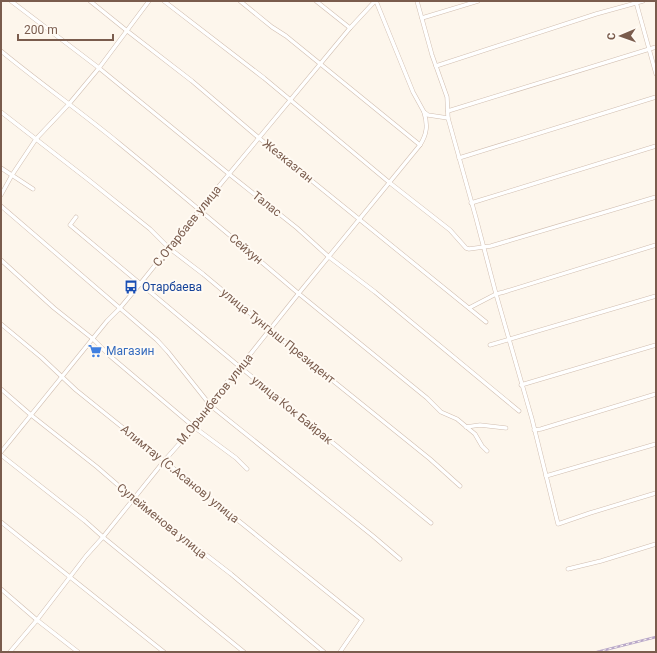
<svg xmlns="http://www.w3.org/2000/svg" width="657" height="653" font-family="Roboto,sans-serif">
<rect width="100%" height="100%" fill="#fdf6ec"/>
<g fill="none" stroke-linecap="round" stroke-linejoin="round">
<g stroke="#d1beb0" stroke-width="4.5">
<g id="minor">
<path d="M 11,1 L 99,68 L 229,174 L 297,228 L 329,257 L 375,292 L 519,411"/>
<path d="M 90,1 L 126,30 L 192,81 L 259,138 L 486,322"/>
<path d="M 164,1 L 264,78 L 390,183 L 450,230 L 466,248 L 469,249 L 491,246 L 656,197"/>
<path d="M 240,1 L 272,27 L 286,36 L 420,145"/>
<path d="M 316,1 L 350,28"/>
<path d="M 376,1 L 413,92 L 424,112 L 428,115 L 448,118"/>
<path d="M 417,1 L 432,55 L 447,97 L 448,118 L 476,218 L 496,294 L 532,419 L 558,524 L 590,513 L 656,493"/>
<path d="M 636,2 L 656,74"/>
<path d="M 422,18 L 478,1"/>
<path d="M 1,51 C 40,83 81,112 120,144 C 180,193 239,243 298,293 C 341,328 384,363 427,398 L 441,412 L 457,419 L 475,434 L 482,446 L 487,451"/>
<path d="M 436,66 L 596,14 L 643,1"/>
<path d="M 448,111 L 656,47"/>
<path d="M 1,112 L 90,181 L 150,229 L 169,248 L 203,274 L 270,330 L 430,459 L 460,486"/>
<path d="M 459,158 L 656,97"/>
<path d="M 1,168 L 33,189"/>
<path d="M 1,195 L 12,175 L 36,139 L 69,104 L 99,68 L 149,1"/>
<path d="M 471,203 L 656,146"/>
<path d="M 1,206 L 157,340 L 168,352 L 211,406 L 373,536 L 400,559"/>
<path d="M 76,217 L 70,225 L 240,367 L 431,523"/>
<path d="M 1,260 L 54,308 L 93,339 L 110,356 L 194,427 L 236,458 L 247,469"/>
<path d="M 469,308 L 496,294 L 504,292 L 656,245"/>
<path d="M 1,324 L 42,358 L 76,390 L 362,620 L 340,652"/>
<path d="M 490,345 L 656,296"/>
<path d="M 521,385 L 656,345"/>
<path d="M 1,389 L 31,415 L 97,467 L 134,499 L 231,574 L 324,652"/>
<path d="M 466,427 L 480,425 L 506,428"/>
<path d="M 534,430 L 541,429 L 656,394"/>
<path d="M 1,452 L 107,321 L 120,308 L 140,284 L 200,209 L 350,28 L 375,1"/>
<path d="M 1,455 L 85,521 L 103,537 L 244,652"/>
<path d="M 546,476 L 656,444"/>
<path d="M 1,522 L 164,652"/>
<path d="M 568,569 L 601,561 L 656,544"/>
<path d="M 1,589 L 37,620 L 78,652"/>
<path d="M 10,652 L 37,620 L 86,556 L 103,537 L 164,461 L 203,417 L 222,388 L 240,367 L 299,293 L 420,145 C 427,134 428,125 424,112"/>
</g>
</g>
<use href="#minor" stroke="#fff" stroke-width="3.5"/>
<g stroke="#b9a8c9" stroke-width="2.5">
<path id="rail" d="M 597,652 L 656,637"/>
</g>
<use href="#rail" stroke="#fffaf3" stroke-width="1" stroke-dasharray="3" stroke-linecap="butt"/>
</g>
<defs>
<g id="bus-bare" transform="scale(1.08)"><path d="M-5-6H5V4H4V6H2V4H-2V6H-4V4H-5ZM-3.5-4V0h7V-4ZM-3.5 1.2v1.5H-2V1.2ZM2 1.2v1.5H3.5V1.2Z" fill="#1a4fb4" stroke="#fffaf3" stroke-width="2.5" paint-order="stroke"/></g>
<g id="supermarket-bare" transform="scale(1.08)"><path d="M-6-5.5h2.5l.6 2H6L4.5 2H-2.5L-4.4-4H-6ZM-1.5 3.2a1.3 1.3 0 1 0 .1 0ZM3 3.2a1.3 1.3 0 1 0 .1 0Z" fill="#3f7fe0" stroke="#fffaf3" stroke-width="2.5" paint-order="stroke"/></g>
</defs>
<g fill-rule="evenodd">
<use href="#bus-bare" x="131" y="287"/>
<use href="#supermarket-bare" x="95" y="351"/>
</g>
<g text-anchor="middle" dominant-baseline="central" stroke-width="4" stroke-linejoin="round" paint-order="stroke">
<g font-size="12" fill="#7a5c4d" stroke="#fffaf3">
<text transform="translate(288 161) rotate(39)">Жезказган</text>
<text transform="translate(267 204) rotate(38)">Талас</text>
<text transform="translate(187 226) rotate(-51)">С.Отарбаев улица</text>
<text transform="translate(246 249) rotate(40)">Сейхун</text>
<text transform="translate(278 336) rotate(39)">улица Тунгыш Президент</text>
<text transform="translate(215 399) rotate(-51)">М.Орынбетов улица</text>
<text transform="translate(292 410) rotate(39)">улица Кок Байрак</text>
<text transform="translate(180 474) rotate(39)">Алимтау (С.Асанов) улица</text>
<text transform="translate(162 521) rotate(39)">Сулейменова улица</text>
</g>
<g font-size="12" fill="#164399" stroke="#fffaf3" text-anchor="start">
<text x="142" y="287">Отарбаева</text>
</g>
<g font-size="12" fill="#366cbe" stroke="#fffaf3" text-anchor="start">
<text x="106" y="351">Магазин</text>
</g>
</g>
<rect width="657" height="653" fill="none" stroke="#7a5c4d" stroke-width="4"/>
<g transform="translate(621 36) rotate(268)" stroke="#fffaf3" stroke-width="3" paint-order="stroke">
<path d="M0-3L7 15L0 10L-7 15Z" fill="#7a5c4d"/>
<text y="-6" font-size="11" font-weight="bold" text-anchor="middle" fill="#7a5c4d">С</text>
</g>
<path d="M18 34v6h95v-6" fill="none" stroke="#7a5c4d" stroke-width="2"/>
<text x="24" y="34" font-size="12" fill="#7a5c4d" stroke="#fffaf3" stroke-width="3" paint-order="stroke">200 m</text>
</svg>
